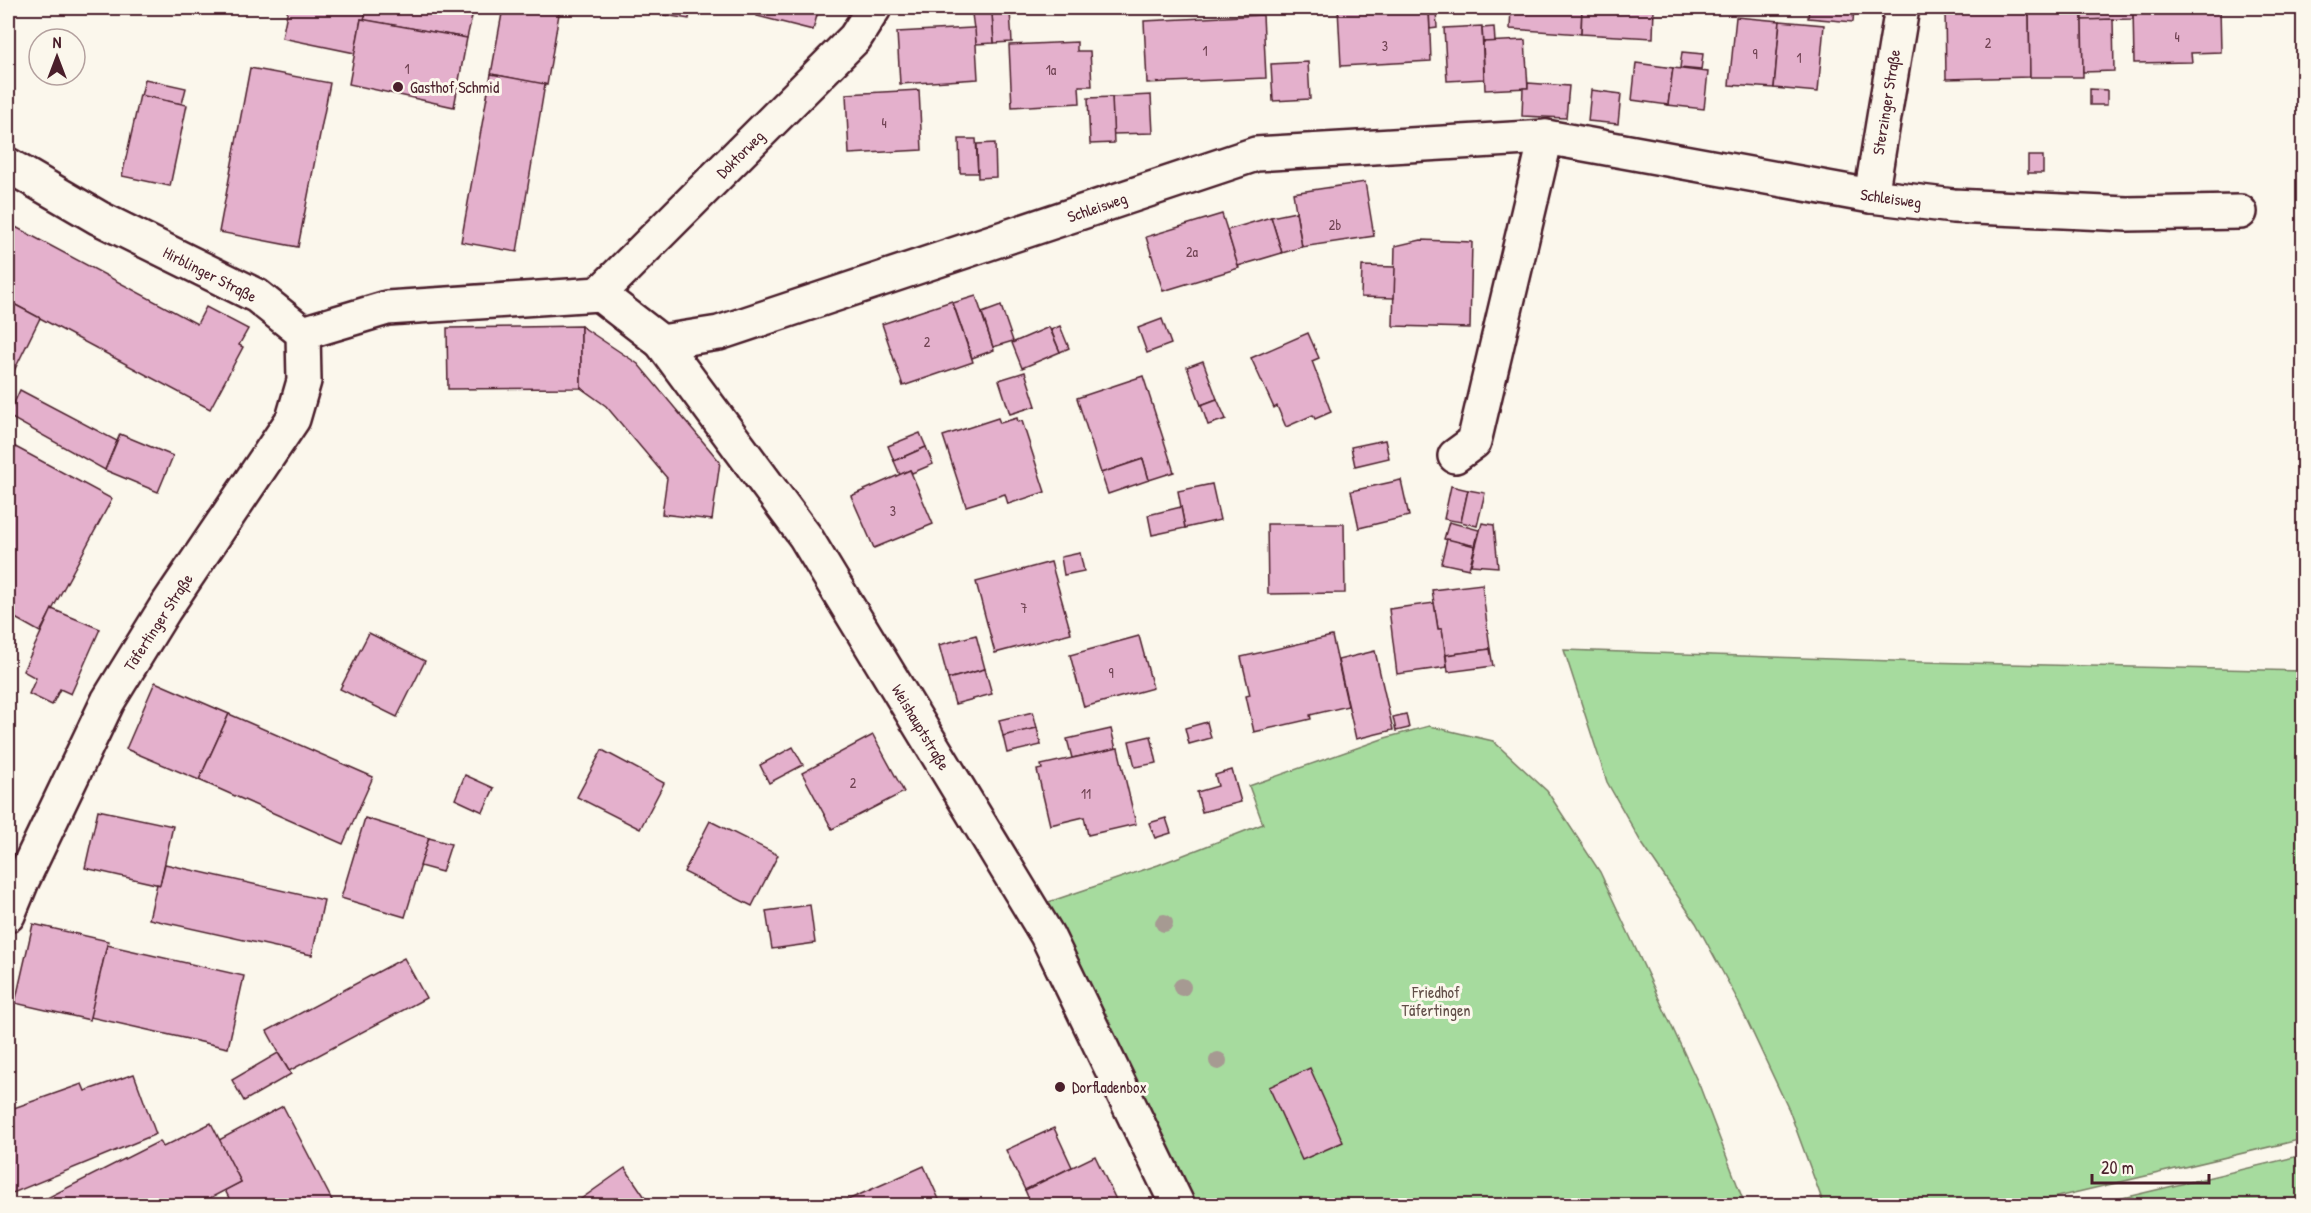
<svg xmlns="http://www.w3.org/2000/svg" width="2311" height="1213" font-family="'Patrick Hand',sans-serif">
<rect width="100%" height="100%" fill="#fbf7ec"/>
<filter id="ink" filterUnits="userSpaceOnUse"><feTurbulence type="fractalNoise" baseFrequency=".0167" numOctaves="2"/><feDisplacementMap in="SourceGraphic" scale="12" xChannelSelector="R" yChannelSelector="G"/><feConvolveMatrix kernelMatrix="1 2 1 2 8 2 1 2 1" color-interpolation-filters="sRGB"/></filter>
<g filter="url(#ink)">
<g fill="#a6db9e" stroke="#787d64" stroke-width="1.5">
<path d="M 1564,650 L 1923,662 L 2303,671 L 2303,1139 L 2023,1205 L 1824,1205 L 1789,1110 L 1735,995 L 1696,923 L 1641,842 L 1607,782 Z"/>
<path d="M 1429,726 L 1493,741 L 1547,791 L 1600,872 L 1700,1087 L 1745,1205 L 1178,1205 L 1031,908 L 1158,865 L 1263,824 L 1249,786 L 1385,738 Z"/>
<path d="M 2303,1155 L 2303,1205 L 2093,1205 Z"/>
</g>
<g fill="#e4b0cc" stroke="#4a1f2b" stroke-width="1.5">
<path d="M 288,8 L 367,8 L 364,20 L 361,19 L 355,53 L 282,38 Z"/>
<path d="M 367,8 L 474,8 L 467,38 L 364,20 Z"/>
<path d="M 503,8 L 560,8 L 547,85 L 491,74 Z"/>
<path d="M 619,8 L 691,8 L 689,19 Z"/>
<path d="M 759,8 L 819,8 L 813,30 L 757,16 Z"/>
<path d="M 1338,8 L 1429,8 L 1431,61 L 1341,66 Z"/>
<path d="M 1511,8 L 1582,8 L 1581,34 L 1510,29 Z"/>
<path d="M 1582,8 L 1654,8 L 1653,38 L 1581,34 Z"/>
<path d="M 1809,8 L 1854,8 L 1853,22 L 1808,18 Z"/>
<path d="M 1945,8 L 2029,8 L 2030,77 L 1946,79 Z"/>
<path d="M 2029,8 L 2082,8 L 2083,77 L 2030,77 Z"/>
<path d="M 2082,8 L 2133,8 L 2133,19 L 2082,20 Z"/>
<path d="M 2133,8 L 2220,8 L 2221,52 L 2191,53 L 2192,62 L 2134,63 Z"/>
<path d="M 1429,9 L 1436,9 L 1437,28 L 1430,29 Z"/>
<path d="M 1010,12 L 1012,42 L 994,43 L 992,14 Z"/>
<path d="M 972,14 L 992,14 L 994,43 L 976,44 Z"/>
<path d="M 1263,15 L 1266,78 L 1147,83 L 1144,21 Z"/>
<path d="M 1736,17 L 1780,21 L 1774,88 L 1729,85 Z"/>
<path d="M 361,19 L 467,38 L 454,107 L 349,84 Z"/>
<path d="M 2113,19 L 2114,71 L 2083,72 L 2082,20 Z"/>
<path d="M 1780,21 L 1824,25 L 1818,92 L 1774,88 Z"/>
<path d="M 1482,26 L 1484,79 L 1447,81 L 1444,28 Z"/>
<path d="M 1494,27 L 1495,42 L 1483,42 L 1482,28 Z"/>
<path d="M 972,28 L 975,28 L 978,79 L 900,84 L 897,32 Z"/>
<path d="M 1525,40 L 1528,88 L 1485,90 L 1483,42 Z"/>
<path d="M 1077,42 L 1077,51 L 1090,51 L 1092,86 L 1079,86 L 1080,103 L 1012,107 L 1009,45 Z"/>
<path d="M 1682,52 L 1703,54 L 1701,70 L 1680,68 Z"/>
<path d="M 1308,62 L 1310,99 L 1273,101 L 1271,64 Z"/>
<path d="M 1636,63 L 1673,68 L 1668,105 L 1632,100 Z"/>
<path d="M 250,68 L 330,83 L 298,247 L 219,232 Z"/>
<path d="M 1673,68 L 1708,72 L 1704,109 L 1668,105 Z"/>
<path d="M 491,74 L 545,84 L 517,252 L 461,242 Z"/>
<path d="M 145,79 L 186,88 L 182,104 L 141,96 Z"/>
<path d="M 1528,83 L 1569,86 L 1566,118 L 1522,116 L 1523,88 L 1528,88 Z"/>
<path d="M 2090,89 L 2107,90 L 2107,105 L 2090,105 Z"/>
<path d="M 919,90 L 922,150 L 849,154 L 846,94 Z"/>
<path d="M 1591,90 L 1621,94 L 1618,124 L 1588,121 Z"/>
<path d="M 140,95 L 187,105 L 170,186 L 122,176 Z"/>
<path d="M 1151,95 L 1153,133 L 1113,134 L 1112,97 Z"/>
<path d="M 1112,97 L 1114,143 L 1090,144 L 1088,98 Z"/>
<path d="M 959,139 L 976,139 L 978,173 L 960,173 Z"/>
<path d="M 995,143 L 996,177 L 978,178 L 977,144 Z"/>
<rect x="2028" y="156" width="15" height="17"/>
<path d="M 1365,182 L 1374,236 L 1302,247 L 1293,193 Z"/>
<path d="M 1296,212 L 1302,247 L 1282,253 L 1271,217 Z"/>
<path d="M 1222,214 L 1239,268 L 1163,291 L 1146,237 Z"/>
<path d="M 1271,217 L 1282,253 L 1238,266 L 1227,230 Z"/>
<path d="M 8,223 L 197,324 L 206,307 L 248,329 L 239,345 L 243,347 L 210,409 L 8,301 Z"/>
<path d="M 1421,240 L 1472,242 L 1470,328 L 1393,326 L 1395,246 Z"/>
<path d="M 1362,266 L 1395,267 L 1394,298 L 1361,297 Z"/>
<path d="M 976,296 L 994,350 L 972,358 L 953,303 Z"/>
<path d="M 8,301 L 40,318 L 8,383 Z"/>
<path d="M 952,301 L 973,362 L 903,386 L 882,324 Z"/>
<path d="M 1001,306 L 1013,341 L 993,347 L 982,313 Z"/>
<path d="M 1162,319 L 1171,344 L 1147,353 L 1138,328 Z"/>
<path d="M 581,326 L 581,388 L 448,389 L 447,328 Z"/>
<path d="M 581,326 L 638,364 L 720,462 L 712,520 L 662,514 L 667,478 L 606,406 L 581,388 Z"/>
<path d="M 1060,326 L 1069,348 L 1060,352 L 1051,330 Z"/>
<path d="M 1049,327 L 1060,352 L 1022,368 L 1012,343 Z"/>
<path d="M 1308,333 L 1319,358 L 1312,361 L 1331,412 L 1315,419 L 1313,415 L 1286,427 L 1277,406 L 1274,408 L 1251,358 Z"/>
<path d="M 1203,361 L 1217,399 L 1201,405 L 1187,367 Z"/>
<path d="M 1025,372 L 1036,406 L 1010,414 L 999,380 Z"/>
<path d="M 1143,376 L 1174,472 L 1149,480 L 1143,459 L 1101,473 L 1077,398 Z"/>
<path d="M 20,390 L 117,441 L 105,470 L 8,416 Z"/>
<path d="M 1217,399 L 1226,419 L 1208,425 L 1201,405 Z"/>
<path d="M 998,418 L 1000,423 L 1017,418 L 1018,422 L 1022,421 L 1045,492 L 1008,504 L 1005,494 L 966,506 L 943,436 Z"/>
<path d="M 920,433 L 926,447 L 894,461 L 888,446 Z"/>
<path d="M 120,434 L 173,456 L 158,492 L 105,470 Z"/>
<path d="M 1385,440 L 1389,458 L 1355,466 L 1351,447 Z"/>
<path d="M 8,443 L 112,499 L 40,632 L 8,614 Z"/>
<path d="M 926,447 L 933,464 L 912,473 L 910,470 L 900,475 L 894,461 Z"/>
<path d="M 1143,459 L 1149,480 L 1108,494 L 1101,473 Z"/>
<path d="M 910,470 L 933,524 L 874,548 L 851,496 Z"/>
<path d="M 1401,480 L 1409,516 L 1359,528 L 1351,491 Z"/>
<path d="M 1212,484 L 1220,520 L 1185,528 L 1178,491 Z"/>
<path d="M 1451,486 L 1468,490 L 1461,522 L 1444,519 Z"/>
<path d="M 1468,490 L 1485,493 L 1477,526 L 1461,522 Z"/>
<path d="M 1181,507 L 1185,528 L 1152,535 L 1148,515 Z"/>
<path d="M 1449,522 L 1479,530 L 1475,546 L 1444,539 Z"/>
<path d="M 1482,523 L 1494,525 L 1498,567 L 1471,565 Z"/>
<path d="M 1267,524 L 1344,524 L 1345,593 L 1268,594 Z"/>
<path d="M 1447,539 L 1475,546 L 1469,569 L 1441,563 Z"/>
<path d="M 1080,553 L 1084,571 L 1064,575 L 1061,557 Z"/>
<path d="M 1051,562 L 1071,633 L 995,653 L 976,582 Z"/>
<path d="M 1482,584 L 1490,649 L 1446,655 L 1442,629 L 1438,629 L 1432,590 Z"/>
<path d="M 1434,603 L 1438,629 L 1442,629 L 1447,667 L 1397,674 L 1389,609 Z"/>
<path d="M 52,609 L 100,629 L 71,694 L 60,689 L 52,705 L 29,694 L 36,678 L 23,671 Z"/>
<path d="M 369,633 L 425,661 L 397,717 L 340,689 Z"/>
<path d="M 976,635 L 985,669 L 948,679 L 939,645 Z"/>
<path d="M 1139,636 L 1153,688 L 1084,707 L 1070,655 Z"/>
<path d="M 1332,636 L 1348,706 L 1310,715 L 1311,719 L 1254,732 L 1246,696 L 1250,695 L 1241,657 Z"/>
<path d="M 1490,649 L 1493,666 L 1448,672 L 1446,655 Z"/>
<path d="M 1375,651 L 1393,730 L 1356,739 L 1338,660 Z"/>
<path d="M 985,669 L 992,694 L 955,704 L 948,679 Z"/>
<path d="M 155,682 L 229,714 L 199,780 L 126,749 Z"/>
<path d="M 1033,712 L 1037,728 L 1003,736 L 999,720 Z"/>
<path d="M 229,714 L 373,777 L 343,844 L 199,780 Z"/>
<path d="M 1406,714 L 1409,728 L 1396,731 L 1393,717 Z"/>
<path d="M 1207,722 L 1211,738 L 1189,744 L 1185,728 Z"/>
<path d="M 1037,728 L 1041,745 L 1007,753 L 1003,736 Z"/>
<path d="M 1111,729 L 1116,749 L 1072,758 L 1067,739 Z"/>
<path d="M 873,735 L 904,792 L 832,829 L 802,773 Z"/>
<path d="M 1151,736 L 1157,763 L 1135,767 L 1129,741 Z"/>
<path d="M 793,747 L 803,765 L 769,783 L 760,765 Z"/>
<path d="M 1118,748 L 1136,824 L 1088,835 L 1084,817 L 1050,825 L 1037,770 L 1042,769 L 1041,765 Z"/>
<path d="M 602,750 L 664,783 L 640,829 L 577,797 Z"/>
<path d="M 1232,770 L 1241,802 L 1202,812 L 1197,792 L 1218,786 L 1215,775 Z"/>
<path d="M 465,775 L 494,788 L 483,812 L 455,799 Z"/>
<path d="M 98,810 L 173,826 L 160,885 L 85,868 Z"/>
<path d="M 365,818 L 429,838 L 405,917 L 341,898 Z"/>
<path d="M 1166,818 L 1171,833 L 1155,838 L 1149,823 Z"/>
<path d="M 710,821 L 778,855 L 752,906 L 684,872 Z"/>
<path d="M 429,838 L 451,844 L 442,872 L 420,866 Z"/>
<path d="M 165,864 L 324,900 L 312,955 L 149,919 L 157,884 L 160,885 Z"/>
<path d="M 810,905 L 815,943 L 772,949 L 766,911 Z"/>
<path d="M 33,924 L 108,941 L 90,1020 L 15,1003 Z"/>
<path d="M 107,945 L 244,976 L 228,1048 L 90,1017 Z"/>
<path d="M 404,958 L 426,998 L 289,1071 L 267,1031 Z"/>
<path d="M 278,1053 L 291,1074 L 244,1101 L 232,1080 Z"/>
<path d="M 1310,1068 L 1343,1142 L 1302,1160 L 1269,1087 Z"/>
<path d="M 134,1074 L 156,1134 L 8,1195 L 8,1110 L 82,1084 L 85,1091 Z"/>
<path d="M 283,1106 L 335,1206 L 233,1206 L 225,1190 L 241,1182 L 219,1140 Z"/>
<path d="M 211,1123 L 241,1182 L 195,1206 L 49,1206 L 45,1199 L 160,1141 L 163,1147 Z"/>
<path d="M 1054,1128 L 1072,1167 L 1025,1190 L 1006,1150 Z"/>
<path d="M 1095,1156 L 1119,1206 L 1032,1206 L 1025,1190 Z"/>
<path d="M 924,1166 L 942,1206 L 834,1206 Z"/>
<path d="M 625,1168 L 651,1206 L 571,1206 Z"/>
</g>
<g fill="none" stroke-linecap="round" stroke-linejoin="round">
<g stroke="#4a1f2b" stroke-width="38">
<g id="minor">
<path d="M 1871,196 L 1902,8"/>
<path d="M 599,294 L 661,342 L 805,536 L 1047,935 L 1178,1206"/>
<path d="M 599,294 L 855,38 L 874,8"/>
<path d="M 303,333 L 387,308 L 599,294"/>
<path d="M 661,342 L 719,333 L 1256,154 L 1546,137 L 1871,196 L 1953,206 L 2127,214 L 2240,212"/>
<path d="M 1455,456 L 1474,442 L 1546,137"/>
</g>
</g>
<g stroke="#4a1f2b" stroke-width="38">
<path id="tertiary" d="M 8,165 L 99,218 L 257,296 L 303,333 L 304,381 L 293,419 L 164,610 L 108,701 L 22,881 L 8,915"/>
</g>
<use href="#minor" stroke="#fbf7ec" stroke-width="33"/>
<use href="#tertiary" stroke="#fbf7ec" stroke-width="33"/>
</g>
<g fill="#a69a92">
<circle cx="1164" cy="923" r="9"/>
<circle cx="1182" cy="987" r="9"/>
<circle cx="1218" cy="1061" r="9"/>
</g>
</g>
<g fill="#4a1f2b" stroke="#fbf7ec" stroke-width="2">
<circle cx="398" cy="87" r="6"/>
<circle cx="1060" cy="1087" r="6"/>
</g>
<g text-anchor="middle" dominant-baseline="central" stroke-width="6" stroke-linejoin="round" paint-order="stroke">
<g font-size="14" fill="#704353">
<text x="2177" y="36">4</text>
<text x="1988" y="42">2</text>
<text x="1385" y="45">3</text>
<text x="1205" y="50">1</text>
<text x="1755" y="53">9</text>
<text x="1799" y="57">1</text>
<text x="407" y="68">1</text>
<text x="1051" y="69">1a</text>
<text x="884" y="122">4</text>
<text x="1335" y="224">2b</text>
<text x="1192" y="251">2a</text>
<text x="927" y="341">2</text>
<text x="893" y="510">3</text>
<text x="1024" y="607">7</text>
<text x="1111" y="672">9</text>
<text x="853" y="782">2</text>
<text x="1086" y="793">11</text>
</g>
<g font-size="16" fill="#4a1f2b" stroke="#fbf7ec" text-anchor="start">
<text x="410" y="87">Gasthof Schmid</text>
<text x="1072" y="1087">Dorfladenbox</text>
</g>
<g font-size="16" fill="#4a1f2b" stroke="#fbf7ec">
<text transform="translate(1886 102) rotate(-81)">Sterzinger Straße</text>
<text transform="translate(740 154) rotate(-45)">Doktorweg</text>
<text transform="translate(1891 198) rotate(8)">Schleisweg</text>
<text transform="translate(1097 207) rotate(-19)">Schleisweg</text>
<text transform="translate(210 274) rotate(27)">Hirblinger Straße</text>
<text transform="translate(158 622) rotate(-57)">Täfertinger Straße</text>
<text transform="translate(921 727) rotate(59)">Weishauptstraße</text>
</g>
<g font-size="16" fill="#614e48" stroke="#fbf7ec">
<text x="1436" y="992">Friedhof<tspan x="1436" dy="18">Täfertingen</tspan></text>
</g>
</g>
<rect width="2311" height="1213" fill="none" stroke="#fbf7ec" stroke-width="30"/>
<rect x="15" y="15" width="2281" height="1183" fill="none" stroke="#4a1f2b" stroke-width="2" filter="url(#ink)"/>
<g transform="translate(57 57)"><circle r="28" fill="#fbf7ec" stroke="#b4a19f" stroke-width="1.5"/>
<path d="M0-4.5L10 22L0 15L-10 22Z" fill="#4a1f2b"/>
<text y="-9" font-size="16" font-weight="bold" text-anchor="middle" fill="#4a1f2b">N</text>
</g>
<path d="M2092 1174v9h117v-9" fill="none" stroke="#4a1f2b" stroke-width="3"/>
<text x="2101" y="1174" font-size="18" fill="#4a1f2b" stroke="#fbf7ec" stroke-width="4.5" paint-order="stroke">20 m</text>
</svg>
